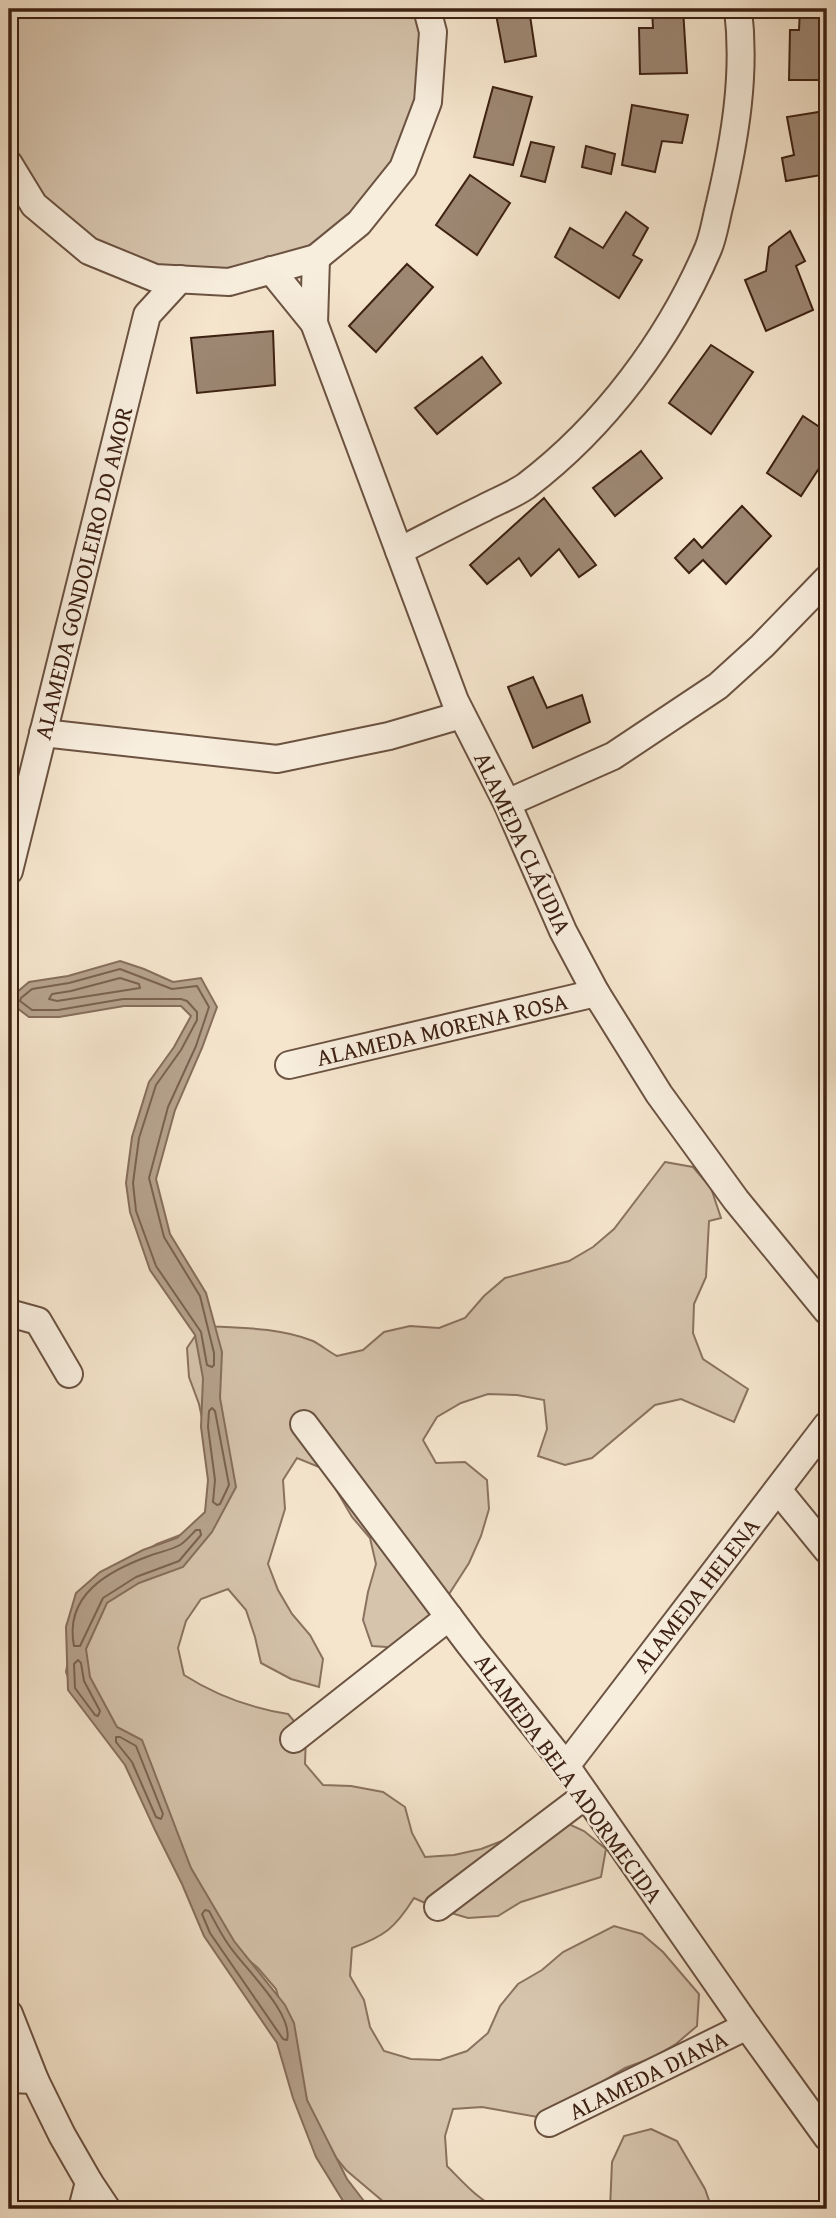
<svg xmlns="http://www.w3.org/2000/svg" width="836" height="2218" font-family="'Gentium Book Plus',serif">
<rect width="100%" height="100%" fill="#f5e5cd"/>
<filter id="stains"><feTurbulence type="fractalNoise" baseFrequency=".00286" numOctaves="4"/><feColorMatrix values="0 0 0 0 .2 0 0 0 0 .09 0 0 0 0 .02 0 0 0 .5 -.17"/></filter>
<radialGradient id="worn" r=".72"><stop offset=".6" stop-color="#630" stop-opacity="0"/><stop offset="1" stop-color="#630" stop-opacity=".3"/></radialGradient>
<g fill="#d6c4ad" stroke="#8a7260" stroke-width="2">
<path d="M 9,9 L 418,9 L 424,33 L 420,100 L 396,164 L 354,217 L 298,255 L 228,274 L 157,270 L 93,244 L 40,200 L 9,149 Z"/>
<path d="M 665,1162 L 693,1167 L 711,1188 L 721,1218 L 709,1221 L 706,1277 L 694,1304 L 693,1333 L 703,1359 L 748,1389 L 734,1422 L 681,1399 L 655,1405 L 592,1458 L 565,1465 L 538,1456 L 547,1429 L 544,1400 L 517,1395 L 488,1394 L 461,1403 L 437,1417 L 423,1440 L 436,1463 L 465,1462 L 487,1480 L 489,1509 L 481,1536 L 469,1563 L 440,1608 L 401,1648 L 372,1646 L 363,1620 L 368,1592 L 376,1564 L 370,1538 L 352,1517 L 324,1469 L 297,1458 L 283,1480 L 285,1509 L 268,1564 L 278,1590 L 292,1614 L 310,1635 L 323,1659 L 319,1687 L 291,1679 L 261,1663 L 255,1637 L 246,1610 L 228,1589 L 201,1599 L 186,1621 L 178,1648 L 184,1675 C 217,1696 250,1708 288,1714 L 306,1735 L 305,1764 L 323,1785 L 351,1786 L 383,1792 L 405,1807 L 412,1833 L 425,1857 L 454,1855 L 481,1849 L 507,1839 L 529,1821 L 558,1819 L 584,1831 L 606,1849 L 601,1877 L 521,1902 L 498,1916 L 468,1918 L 441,1910 L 414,1898 C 395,1928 385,1936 352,1948 L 350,1976 L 364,2000 L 370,2027 L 384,2051 L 411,2059 L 440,2060 L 467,2051 L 488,2033 L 500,2006 L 518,1984 L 542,1970 L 563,1952 L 614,1926 L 642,1934 L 663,1952 L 699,1994 L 697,2026 L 676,2044 L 652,2058 L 625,2068 L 602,2082 L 587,2104 L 566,2122 L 482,2107 L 453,2109 L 445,2136 L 447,2166 C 462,2181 478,2200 499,2209 L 392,2209 L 346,2170 L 328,2148 L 314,2125 L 276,1989 L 258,1968 L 215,1931 L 138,1753 L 76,1699 L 66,1672 L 71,1644 L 109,1572 L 157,1544 L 183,1534 L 205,1516 L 211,1460 L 199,1404 L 189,1377 L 187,1348 L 202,1326 C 239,1328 278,1327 313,1341 C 321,1345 329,1352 337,1356 L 363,1350 L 384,1332 L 410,1326 L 439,1328 L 465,1318 L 484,1296 L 505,1278 L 569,1261 L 593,1247 L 614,1229 Z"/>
<path d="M 651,2129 L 677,2141 L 705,2189 L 712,2209 L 610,2209 L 612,2162 L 624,2136 Z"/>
</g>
<path fill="#b6a28d" stroke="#866e5c" stroke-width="2" d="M 120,961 L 144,969 L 173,982 L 201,978 L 217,1007 L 202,1048 L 175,1110 L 156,1179 L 170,1234 L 206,1293 L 222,1352 L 220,1398 L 236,1487 L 212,1532 L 183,1567 L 139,1583 L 107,1603 L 86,1649 L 90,1677 L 117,1727 L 142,1740 L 191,1868 L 234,1941 L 285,2005 L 294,2023 L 307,2100 L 347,2179 L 370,2209 L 348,2209 L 316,2157 L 293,2098 L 277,2043 L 204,1936 L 182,1884 L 155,1830 L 125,1765 L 68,1690 L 66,1627 L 76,1593 L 100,1572 L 143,1550 L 177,1538 L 205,1512 L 208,1480 L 201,1427 L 203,1378 L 195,1335 L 150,1270 L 130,1212 L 126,1183 L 132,1137 L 149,1082 L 174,1047 L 191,1016 L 181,1006 L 124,1006 L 59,1017 L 29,1017 L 9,1002 L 9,999 L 29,982 L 68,976 Z"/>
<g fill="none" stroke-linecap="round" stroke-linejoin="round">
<g stroke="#7a6250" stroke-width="2">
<path d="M 120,969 L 172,989 L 197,986 L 209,1007 L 196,1046 L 168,1107 L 149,1178 L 164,1237 L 200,1296 L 214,1353 L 214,1365 L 212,1367 L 207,1365 L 201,1332 L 156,1266 L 136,1211 L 133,1183 L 139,1138 L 156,1085 L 181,1050 L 197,1020 L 197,1012 L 187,1001 L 181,999 L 123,999 L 58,1010 L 32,1010 L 20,1001 L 21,998 L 32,989 L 69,983 Z"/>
<path d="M 120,978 L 139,984 L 140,988 L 57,1001 L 49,999 L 52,994 L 71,991 Z"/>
<path d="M 212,1408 L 215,1411 L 229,1485 L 220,1504 L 217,1505 L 213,1502 L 215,1480 L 208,1427 L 209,1411 Z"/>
<path d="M 196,1530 L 200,1530 L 201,1535 L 179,1561 L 136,1577 L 103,1598 L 80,1646 L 74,1646 C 64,1595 108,1571 149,1556 C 159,1552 171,1550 180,1545 C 186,1541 191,1535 196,1530 Z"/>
<path d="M 78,1660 L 81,1663 L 84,1681 L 100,1711 L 98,1716 L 95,1715 L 75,1688 L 74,1664 Z"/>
<path d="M 116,1737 L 120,1737 L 136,1746 L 163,1814 L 161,1819 L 156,1817 L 132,1762 L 116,1742 Z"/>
<path d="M 205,1910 L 209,1911 C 215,1922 221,1934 228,1944 C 243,1967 294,2013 287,2040 L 283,2039 L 210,1933 L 202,1914 Z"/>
</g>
</g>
<g fill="#9d8773" stroke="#3d2112" stroke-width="2">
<path d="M 495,9 L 529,9 L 536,56 L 505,62 Z"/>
<path d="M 652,9 L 683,9 L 687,73 L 640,74 L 639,28 L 653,28 Z"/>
<path d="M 800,9 L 827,9 L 827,80 L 789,80 L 790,30 L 799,30 Z"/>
<path d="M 493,87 L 532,97 L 513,165 L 474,157 Z"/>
<path d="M 632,105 L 688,115 L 682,143 L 662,141 L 655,172 L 622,165 Z"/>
<path d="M 825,111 L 827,174 L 786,181 L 782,158 L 794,155 L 787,117 Z"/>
<path d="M 531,142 L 554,147 L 545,182 L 521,176 Z"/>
<path d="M 586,146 L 615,154 L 611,174 L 582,167 Z"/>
<path d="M 470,175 L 510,203 L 477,255 L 436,225 Z"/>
<path d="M 626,212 L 648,228 L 633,255 L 642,260 L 619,298 L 555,257 L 570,228 L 603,248 Z"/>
<path d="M 790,231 L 805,261 L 796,266 L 813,310 L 766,331 L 745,280 L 766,271 L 769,247 Z"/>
<path d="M 407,264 L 433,287 L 376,352 L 349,326 Z"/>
<path d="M 273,331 L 275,385 L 197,393 L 191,338 Z"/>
<path d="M 711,345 L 753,372 L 711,434 L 669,403 Z"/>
<path d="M 482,357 L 501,383 L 437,434 L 415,408 Z"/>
<path d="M 803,416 L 827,432 L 827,456 L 801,496 L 767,473 Z"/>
<path d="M 641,451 L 662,478 L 615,516 L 593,488 Z"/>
<path d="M 544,498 L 596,565 L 579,577 L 559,549 L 531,576 L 519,558 L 487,584 L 470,565 Z"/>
<path d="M 742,506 L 771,536 L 726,584 L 703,560 L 689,573 L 675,558 L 694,539 L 702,548 Z"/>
<path d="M 533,677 L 547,708 L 582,695 L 590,722 L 533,748 L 508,687 Z"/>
</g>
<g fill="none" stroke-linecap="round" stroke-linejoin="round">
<g stroke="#6b5241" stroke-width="30">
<g id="minor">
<path d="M 9,164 L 34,205 L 89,251 L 155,278 L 229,282 L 316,258 L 359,223 L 403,168 L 428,102 L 433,32 L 427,9"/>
<path d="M 271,270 L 314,323 L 455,701 L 507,803 L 563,931 L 596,993 L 659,1094 L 736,1200 L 827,1311"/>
<path d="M 314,323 L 316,258"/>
<path d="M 399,551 C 427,537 455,522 484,508 C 497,501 513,495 526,486 C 605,426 669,340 708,249 C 714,235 716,218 720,203 C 735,139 746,74 738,9"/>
<path d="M 43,733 L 277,759 L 389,736 L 461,715"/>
<path d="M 507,803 L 613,756 L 718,686 L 762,646 L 827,579"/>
<path d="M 9,871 L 147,315 L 180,279"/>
<path d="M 289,1065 L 596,993"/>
<path d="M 9,1313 L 38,1321 L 69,1374"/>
<path d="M 304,1424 L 470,1645 L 566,1766 L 747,2026 L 827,2137"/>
<path d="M 778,1490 L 827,1550"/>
<path d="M 294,1739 L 449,1617"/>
<path d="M 566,1766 L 827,1425"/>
<path d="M 438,1907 L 586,1795"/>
<path d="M 9,2014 L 35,2080 L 62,2135 L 89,2182 L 82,2209"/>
<path d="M 9,2079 L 35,2080"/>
<path d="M 549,2123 L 747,2026"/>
<path d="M 89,2182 L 107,2209"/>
</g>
</g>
<use href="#minor" stroke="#f8eede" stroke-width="26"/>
</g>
<g text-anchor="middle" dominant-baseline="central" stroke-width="5" stroke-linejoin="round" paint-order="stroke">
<g font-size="24" fill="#3d2112" stroke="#f8eede">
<text transform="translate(83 573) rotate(-76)">ALAMEDA GONDOLEIRO DO AMOR</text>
<text transform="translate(523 843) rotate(65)">ALAMEDA CLÁUDIA</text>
<text transform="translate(442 1029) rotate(-13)">ALAMEDA MORENA ROSA</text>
<text transform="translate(696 1595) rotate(-52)">ALAMEDA HELENA</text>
<text transform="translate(569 1778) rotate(54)">ALAMEDA BELA ADORMECIDA</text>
<text transform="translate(648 2075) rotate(-26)">ALAMEDA DIANA</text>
</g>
</g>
<rect width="836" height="2218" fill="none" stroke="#f5e5cd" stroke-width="35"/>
<rect x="10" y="10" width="815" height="2197" fill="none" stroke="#3d2112" stroke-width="3.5"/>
<rect x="18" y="18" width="801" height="2183" fill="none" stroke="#3d2112" stroke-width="2"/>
<rect width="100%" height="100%" filter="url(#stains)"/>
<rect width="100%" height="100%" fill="url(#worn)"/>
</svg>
